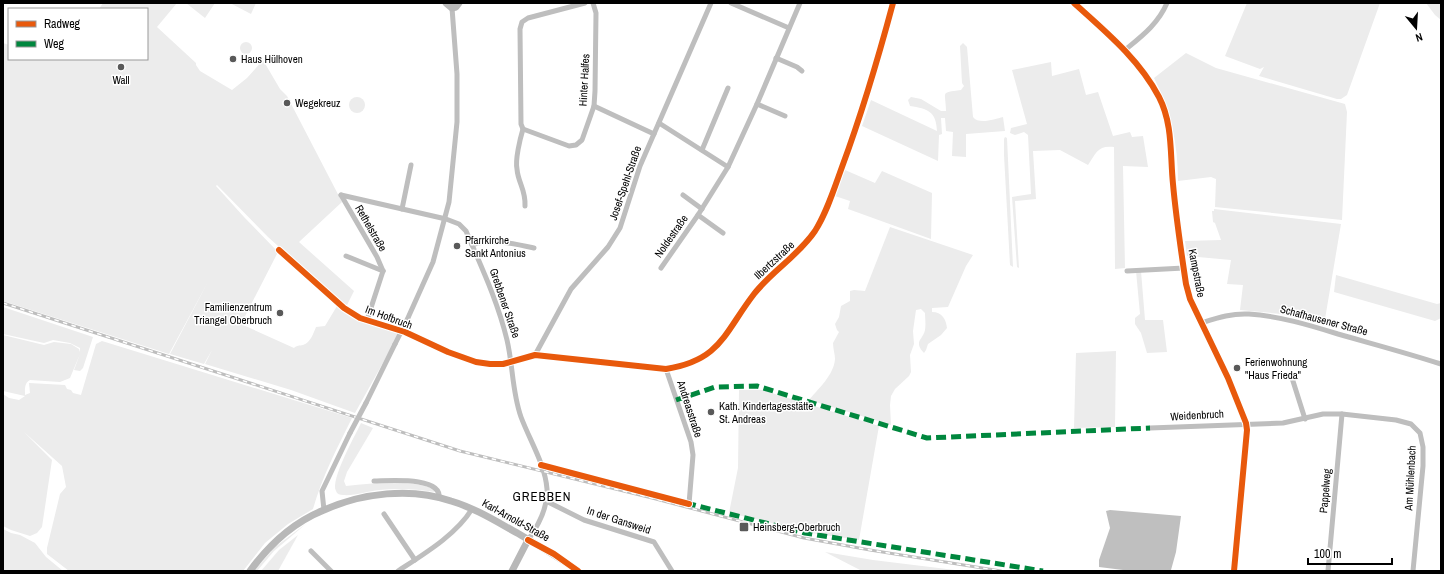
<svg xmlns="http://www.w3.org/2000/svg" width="1444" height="574" font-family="'Archivo Narrow',sans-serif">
<rect width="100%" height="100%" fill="#fff"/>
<g fill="#ececec">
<path d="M 103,3 L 177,3 L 157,27 L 196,63 L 196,65 L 200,71 L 232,90 L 247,78 L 263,60 L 280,89 L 287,96 L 342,202 L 299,242 L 354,291 L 346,307 L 268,237 L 217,185 L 216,186 L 244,217 L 278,252 L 241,324 L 294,348 C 297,345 299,346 303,345 C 311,342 313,334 316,327 L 325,326 L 337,306 L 346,313 L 365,323 L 399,334 L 355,413 L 291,390 L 205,364 L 212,350 L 204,364 L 170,354 L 209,280 L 169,354 L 3,301 L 3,43 L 9,45 L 9,59 L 147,59 L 147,9 L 99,9 Z"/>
<path d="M 186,3 L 215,3 L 205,18 Z"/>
<path d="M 230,3 L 256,3 L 251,14 Z"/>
<path d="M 1247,3 L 1380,3 L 1347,95 L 1341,99 L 1337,99 L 1259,76 L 1264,67 L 1260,69 L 1225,56 Z"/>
<path d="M 1426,3 L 1441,3 L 1441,20 L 1435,15 Z"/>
<circle cx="246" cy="48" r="6"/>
<path d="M 963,43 L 967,47 L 973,117 C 979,125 995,119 1003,117 L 1005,131 L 966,134 L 966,157 L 952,156 L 953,132 L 946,131 L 945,118 L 941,118 L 942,134 L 939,135 L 938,161 L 862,126 L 871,100 L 937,131 C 936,111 928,109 910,106 L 908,100 L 911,97 L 921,99 L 941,111 L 946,111 C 946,91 939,93 961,90 L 964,86 L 962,83 L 960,46 Z"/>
<path d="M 1186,53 L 1216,68 L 1345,104 L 1347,112 L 1342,220 L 1215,207 L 1216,179 L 1211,177 L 1178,181 C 1178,144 1171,111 1154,78 Z"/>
<path d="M 1051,62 L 1052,76 L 1079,69 L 1086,95 L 1098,92 L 1113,136 L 1130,132 L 1132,137 L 1143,136 L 1148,167 L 1123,166 L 1125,268 L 1115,269 L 1114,147 C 1098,145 1096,153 1088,165 L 1060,150 L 1033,151 L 1036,199 L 1015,201 L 1019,268 L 1017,267 L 1012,197 L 1031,194 L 1028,135 L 1024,132 L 1015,135 L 1010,133 L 1011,128 L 1027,124 L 1012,70 Z"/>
<circle cx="357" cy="105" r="8"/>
<path d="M 1005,137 L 1007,138 L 1013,267 L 1010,265 L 1004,155 L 1004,139 Z"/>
<path d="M 845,170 L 875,183 L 882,171 L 932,193 L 931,239 L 848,209 L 850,201 L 835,196 Z"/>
<path d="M 1214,209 L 1341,224 L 1324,325 L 1281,314 L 1240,310 L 1243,285 L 1227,284 L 1231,260 L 1187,256 L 1185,241 L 1221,240 L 1215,223 L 1213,222 L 1212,211 L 1214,211 Z"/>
<path d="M 890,227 L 973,255 L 966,266 L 948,307 L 932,308 L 932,312 C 942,312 946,319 947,328 L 941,335 L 928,344 L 926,350 L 924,353 C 913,341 923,340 925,330 C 926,324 925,318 925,313 L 921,309 L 916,310 L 913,331 L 914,344 L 910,355 L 911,372 L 909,376 L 895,389 L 891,396 L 890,405 L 891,425 L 809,400 C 818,389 834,375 835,359 C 835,354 833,349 833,343 L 839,332 L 837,330 L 835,324 L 839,317 L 841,306 L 850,301 L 850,291 L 854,290 L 865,291 Z"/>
<path d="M 1136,271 L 1141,271 L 1145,320 L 1163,320 L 1167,352 L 1147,353 L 1141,333 L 1135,324 L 1135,318 L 1140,314 Z"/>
<path d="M 1336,275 L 1437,304 L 1441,303 L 1441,318 L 1435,321 L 1334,292 Z"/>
<path d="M 3,307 L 93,337 L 83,368 L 80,371 L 74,370 L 80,354 L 70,378 L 60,382 L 30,380 C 24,383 25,390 25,395 L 30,393 L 29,383 L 65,385 L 67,389 L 71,390 L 73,393 L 81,395 L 96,344 L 102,341 L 352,418 C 337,448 322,477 313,509 L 288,524 L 265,543 L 243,571 L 69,571 L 47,554 L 47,548 L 60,494 L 66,487 L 62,466 L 24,432 L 52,460 L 42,527 L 37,533 L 30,536 L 11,530 L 3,526 L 3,394 L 9,398 L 19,400 L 25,396 L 3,391 L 3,335 L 44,345 L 54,342 L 71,344 L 79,349 L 80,352 L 80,348 L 70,343 L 53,340 L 44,343 L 3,334 Z"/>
<path d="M 1116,351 L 1115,427 L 1074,428 L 1076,353 Z"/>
<path d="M 739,390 L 762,390 L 879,426 L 859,540 L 804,532 L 768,522 L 729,513 L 738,468 Z"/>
<path d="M 361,423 L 373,428 L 347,472 L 344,481 L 346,486 C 375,483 404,479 433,488 L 435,492 C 416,489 398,488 379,490 C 368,491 355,496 343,495 C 340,495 337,494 336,491 C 330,480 355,436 361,423 Z"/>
<path d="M 307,523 L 274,551 L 257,571 L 254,571 L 275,547 Z"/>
<path d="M 3,529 L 11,533 L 20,535 L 35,543 L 46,557 L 63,571 L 3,571 Z"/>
<path d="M 298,535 L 278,571 L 261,571 L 279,550 Z"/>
<path d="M 825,552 L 873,560 L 963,571 L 862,571 Z"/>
</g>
<path fill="#bfbfbf" d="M 1110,510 L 1181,516 L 1176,552 L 1171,570 L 1169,571 L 1131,571 L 1099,567 L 1099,560 L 1110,528 L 1106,511 Z"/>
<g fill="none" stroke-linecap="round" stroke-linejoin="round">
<g stroke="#bebebe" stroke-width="5">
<path d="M 585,3 L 528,18 L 522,22 L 520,29 L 521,124 L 523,129 L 569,146 L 576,145 L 582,140 L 594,106 L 595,91 L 596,13 L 593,3"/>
<path d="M 731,3 L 789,28"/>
<path d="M 1074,3 C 1105,31 1139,59 1159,97 C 1173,124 1170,155 1173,184 C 1176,217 1181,251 1186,284 L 1190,299 L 1228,378 L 1246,423 L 1247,430 L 1234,571"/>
<path d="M 1125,50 C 1142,36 1158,24 1167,3"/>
<path d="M 776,58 L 797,67 L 802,71"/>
<path d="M 757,104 L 785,116"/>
<path d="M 594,106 L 654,134"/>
<path d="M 659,123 L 728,167 L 757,104 L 800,3"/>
<path d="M 523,129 C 520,139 515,160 517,169 C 518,183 526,190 525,206"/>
<path d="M 702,150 L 728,88"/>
<path d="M 341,195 L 446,219 L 459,224 L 466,231 C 481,266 498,302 507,340 C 513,365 512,392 521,417 C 530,441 545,464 547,489 C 548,507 538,526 528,540"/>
<path d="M 341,195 L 377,257 L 383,271"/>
<path d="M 683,195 L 702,209"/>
<path d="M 402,209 L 411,165"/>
<path d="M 698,215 L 723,233"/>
<path d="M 472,245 C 490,238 516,244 534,248"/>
<path d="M 279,250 L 344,308 L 360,318 L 405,332 L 448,352 L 476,362 L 490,364 L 503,364 L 535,355 L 666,369 C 721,360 724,333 754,294 C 772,271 798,256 815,231 C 827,212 834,189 842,167 C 862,113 878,59 893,3"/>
<path d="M 346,256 L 383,271"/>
<path d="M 661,268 L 698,215 L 728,167"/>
<path d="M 1127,271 L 1184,268"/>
<path d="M 367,320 L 383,271"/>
<path d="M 407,320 L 433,262 L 449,202 L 457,122 L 457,74 L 452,8"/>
<path d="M 1201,323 C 1217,318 1232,313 1249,314 C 1279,316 1309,325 1338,334 C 1373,344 1407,353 1441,364"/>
<path d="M 535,355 L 571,289 L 608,247 L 620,228 L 640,166 L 711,3"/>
<path d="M 666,369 L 691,442 L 693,455 L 689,504"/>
<path d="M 1292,378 L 1305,419"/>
<path d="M 366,403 L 395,344"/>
<path d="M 1150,428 L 1283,423 L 1323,414 L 1342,414 L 1396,420 L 1411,424 L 1420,433 L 1423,447 L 1423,466 L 1413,571"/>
<path d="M 374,481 C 388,481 442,476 439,498"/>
<path d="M 546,501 L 584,520 L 654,542 L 672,571"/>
<path d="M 324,510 L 322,491 L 350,433"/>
<path d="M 384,514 L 415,560"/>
<path d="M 311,551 L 331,571"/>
<path d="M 398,571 C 424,554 456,535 472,509"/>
<path d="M 1328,571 L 1342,414"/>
</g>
<g stroke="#b8b8b8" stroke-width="7">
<path d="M 446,3 L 452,8 L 456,7 L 459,3"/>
<path d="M 250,571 C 269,545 294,522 324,510 C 362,493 411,487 451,501 C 475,508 497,522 519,534 C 539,546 559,557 578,571"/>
<path d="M 512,571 L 528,540"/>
</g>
<g stroke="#bebebe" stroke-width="3">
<path id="rail" d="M 3,303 L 460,451 L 652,498 L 804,538 L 870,550 L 1001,571"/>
</g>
<use href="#rail" stroke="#fff" stroke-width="1.5" stroke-dasharray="4.5" stroke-linecap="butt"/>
<g stroke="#bebebe" stroke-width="5">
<path d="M 395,344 L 407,320"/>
<path d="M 350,433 L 366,403"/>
</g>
<g stroke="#00873e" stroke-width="5" stroke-dasharray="10 5" stroke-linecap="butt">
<path d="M 676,400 L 715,387 L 757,386 L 927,438 L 1150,428"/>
<path d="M 686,503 L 805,533 L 1043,571"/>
</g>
<g stroke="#fff" stroke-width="8">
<g id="cycleway">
<path d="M 1074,3 C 1105,31 1139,59 1159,97 C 1173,124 1170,155 1173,184 C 1176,217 1181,251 1186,284 L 1190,299 L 1228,378 L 1246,423 L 1247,430 L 1234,571"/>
<path d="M 279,250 L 344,308 L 360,318 L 405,332 L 448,352 L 476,362 L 490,364 L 503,364 L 535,355 L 666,369 C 721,360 724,333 754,294 C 772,271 798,256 815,231 C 827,212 834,189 842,167 C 862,113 878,59 893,3"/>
<path d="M 541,465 L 689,504"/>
<path d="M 528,540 L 554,554 L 578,571"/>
</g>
</g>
<use href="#cycleway" stroke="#e8590c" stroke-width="6"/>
</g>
<g fill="#595959" stroke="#fff" stroke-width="1.5">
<circle cx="233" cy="59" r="4"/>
<circle cx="121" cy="67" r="4"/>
<circle cx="287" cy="103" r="4"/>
<circle cx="457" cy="246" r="4"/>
<circle cx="280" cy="313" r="4"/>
<circle cx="1237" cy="368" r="4"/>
<circle cx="711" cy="412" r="4"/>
<rect x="739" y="522" width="10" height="10" rx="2"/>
</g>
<g text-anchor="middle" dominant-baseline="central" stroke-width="3" stroke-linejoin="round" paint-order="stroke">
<g font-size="11" fill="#000" stroke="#fff" text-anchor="start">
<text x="241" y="59">Haus Hülhoven</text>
<text x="121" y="80" text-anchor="middle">Wall</text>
<text x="295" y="103">Wegekreuz</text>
<text x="465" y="240">Pfarrkirche<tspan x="465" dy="13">Sankt Antonius</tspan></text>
<text x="272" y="307" text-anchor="end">Familienzentrum<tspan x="272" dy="13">Triangel Oberbruch</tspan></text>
<text x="1245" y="362">Ferienwohnung<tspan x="1245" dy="13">"Haus Frieda"</tspan></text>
<text x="719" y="406">Kath. Kindertagesstätte<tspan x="719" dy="13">St. Andreas</tspan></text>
<text x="753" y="527">Heinsberg-Oberbruch</text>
</g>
<g font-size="11" fill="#000" stroke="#fff">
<text transform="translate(584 80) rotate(-87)">Hinter Halfes</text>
<text transform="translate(625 183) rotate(-71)">Josef-Spehl-Straße</text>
<text transform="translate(371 228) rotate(60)">Rethelstraße</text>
<text transform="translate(671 236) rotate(-55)">Noldestraße</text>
<text transform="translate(774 260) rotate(-43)">Ilbertzstraße</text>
<text transform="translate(1197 273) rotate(79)">Kampstraße</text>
<text transform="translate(505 303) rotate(71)">Grebbener Straße</text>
<text transform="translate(389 317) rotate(20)">Im Hofbruch</text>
<text transform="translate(1324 320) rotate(15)">Schafhausener Straße</text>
<text transform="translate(690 409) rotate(72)">Andreasstraße</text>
<text transform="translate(1197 415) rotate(-3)">Weidenbruch</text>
<text transform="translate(1410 478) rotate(-87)">Am Mühlenbach</text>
<text transform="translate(1325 491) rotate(-85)">Pappelweg</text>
<text transform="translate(516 520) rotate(29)">Karl-Arnold-Straße</text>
<text transform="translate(619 520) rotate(18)">In der Gansweid</text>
</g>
<g font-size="13" letter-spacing="1" fill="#000" stroke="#fff">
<text x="542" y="496">GREBBEN</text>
</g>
</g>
<rect width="1444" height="574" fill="none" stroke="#000000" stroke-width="8"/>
<rect x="8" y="8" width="140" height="52" fill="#ffffff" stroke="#999999"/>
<rect x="16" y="21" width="20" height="6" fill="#e8590c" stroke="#999999"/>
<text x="44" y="28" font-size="12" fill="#000000">Radweg</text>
<rect x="16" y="41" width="20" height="6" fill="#00873e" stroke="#999999"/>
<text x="44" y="48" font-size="12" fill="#000000">Weg</text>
<g transform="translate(1416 28) rotate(162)" stroke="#ffffff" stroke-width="3" paint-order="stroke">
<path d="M0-3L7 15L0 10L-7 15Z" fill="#000000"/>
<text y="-6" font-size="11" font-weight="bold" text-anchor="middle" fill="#000000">N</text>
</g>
<path d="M1308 558v6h84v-6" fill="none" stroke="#000000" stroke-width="2"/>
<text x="1314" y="558" font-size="12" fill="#000000" stroke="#ffffff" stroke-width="3" paint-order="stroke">100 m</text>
</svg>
